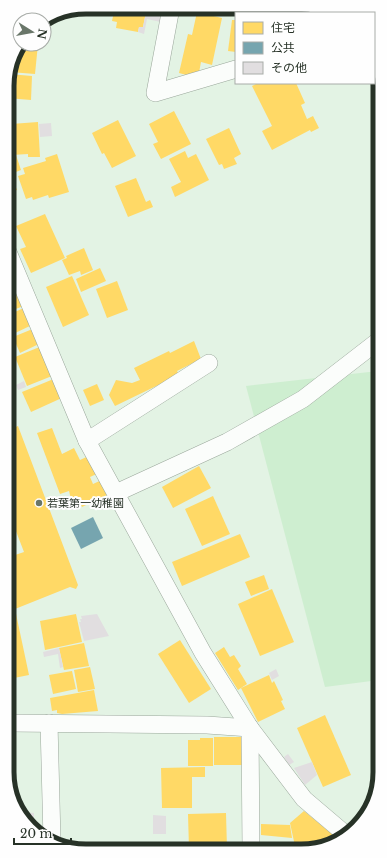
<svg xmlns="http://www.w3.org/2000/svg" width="387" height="858" font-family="'Libre Baskerville','Noto Sans JP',serif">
<rect width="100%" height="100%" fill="#e3f3e4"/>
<path fill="#ceeed0" d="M 378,371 L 379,680 L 325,687 L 246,386 Z"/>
<g fill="#ffd966">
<path d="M 115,7 L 147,7 L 143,27 L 139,27 L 138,32 L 116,28 L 117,22 L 112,21 Z"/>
<path d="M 202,8 L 215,8 L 215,13 L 202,10 Z"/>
<path d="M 305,8 L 317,9 L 321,11 L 319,13 L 302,13 Z"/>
<path d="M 197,12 L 222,18 L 212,65 L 201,62 L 198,78 L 179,73 L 188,34 L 192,35 Z"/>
<path d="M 232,20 L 236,20 L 236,52 L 228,51 Z"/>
<path d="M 20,44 L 38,44 L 35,74 L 10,72 L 15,51 Z"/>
<path d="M 9,74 L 32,76 L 31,100 L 7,98 Z"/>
<path d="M 258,83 L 296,83 L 305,103 L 301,105 L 307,119 L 313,116 L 319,128 L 311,132 L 310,130 L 272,150 L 262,131 L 272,126 L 252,86 Z"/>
<path d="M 174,111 L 191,144 L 161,159 L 153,144 L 158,142 L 149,124 Z"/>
<path d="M 118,120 L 136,156 L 112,168 L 104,153 L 102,154 L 92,133 Z"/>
<path d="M 38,122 L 40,157 L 28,157 L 28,154 L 12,155 L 11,124 Z"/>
<path d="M 229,128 L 241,154 L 234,158 L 237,164 L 224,169 L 222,164 L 219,165 L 206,139 Z"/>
<path d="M 185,151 L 188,158 L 196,154 L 209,180 L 175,197 L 171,187 L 181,182 L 169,159 Z"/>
<path d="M 57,154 L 69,192 L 49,198 L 48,195 L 33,200 L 32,197 L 26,199 L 18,176 L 25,174 L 23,168 L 46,161 L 45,158 Z"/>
<path d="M 16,155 L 21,170 L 8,175 L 7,158 Z"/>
<path d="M 11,175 L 17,190 L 8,193 L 8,176 Z"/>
<path d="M 136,178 L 146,202 L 150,200 L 153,207 L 128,217 L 115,186 Z"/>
<path d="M 45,214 L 65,258 L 31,273 L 20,249 L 26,247 L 16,226 Z"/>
<path d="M 84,248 L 93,270 L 81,275 L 80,271 L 69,275 L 62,260 L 67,258 L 66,256 Z"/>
<path d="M 100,268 L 106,281 L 81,292 L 76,279 Z"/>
<path d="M 72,276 L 89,315 L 63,327 L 46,287 Z"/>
<path d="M 14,279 L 26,305 L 8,312 L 8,282 Z"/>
<path d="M 117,281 L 128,310 L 107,318 L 96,289 Z"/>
<path d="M 26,307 L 34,324 L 11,335 L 8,329 L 8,315 Z"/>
<path d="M 35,328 L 41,343 L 20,353 L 13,337 Z"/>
<path d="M 194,341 L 201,359 L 177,371 L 179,375 L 115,406 L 109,395 L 116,380 L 132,383 L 140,380 L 134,368 L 169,351 L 170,353 Z"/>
<path d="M 42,346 L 52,376 L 27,386 L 15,357 Z"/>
<path d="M 56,378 L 64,397 L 31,412 L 22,392 Z"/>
<path d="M 97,384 L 104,400 L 90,406 L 83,390 Z"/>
<path d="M 18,426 L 78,585 L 76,589 L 70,587 L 15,609 L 29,675 L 9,679 L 9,557 L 24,552 L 9,513 L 8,430 Z"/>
<path d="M 52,428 L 62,454 L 74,448 L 80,460 L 93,454 L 101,472 L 90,477 L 93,484 L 106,478 L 113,492 L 82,507 L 77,496 L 71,499 L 69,491 L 60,494 L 37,433 Z"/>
<path d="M 199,466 L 211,488 L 173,508 L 162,487 Z"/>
<path d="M 213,496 L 230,534 L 202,546 L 185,509 Z"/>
<path d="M 240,534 L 250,557 L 182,586 L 172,562 Z"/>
<path d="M 264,575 L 269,589 L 251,596 L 245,582 Z"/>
<path d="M 272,589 L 294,642 L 260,656 L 238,604 Z"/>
<path d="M 76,614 L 82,642 L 45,650 L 40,621 Z"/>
<path d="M 180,640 L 211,689 L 189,703 L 158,654 Z"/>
<path d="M 84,643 L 89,666 L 64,670 L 59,648 Z"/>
<path d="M 224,647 L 230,657 L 234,655 L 241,666 L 238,669 L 247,684 L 238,690 L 215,653 Z"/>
<path d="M 90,667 L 95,689 L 78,692 L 74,670 Z"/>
<path d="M 72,671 L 76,689 L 53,694 L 49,675 Z"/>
<path d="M 269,675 L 272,683 L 274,681 L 283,700 L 281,701 L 285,709 L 258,722 L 241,688 Z"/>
<path d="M 94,690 L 98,711 L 62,714 L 57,713 L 57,710 L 52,711 L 50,698 Z"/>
<path d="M 325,715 L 351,775 L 323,787 L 297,728 Z"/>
<rect x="214" y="737" width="29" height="28"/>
<path d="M 200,738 L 213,738 L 213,766 L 188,766 L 188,740 L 200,740 Z"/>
<path d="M 205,767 L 205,777 L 192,777 L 192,808 L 162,808 L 161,768 Z"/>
<path d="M 304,811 L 337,838 L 322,848 L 305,848 L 299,842 L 295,846 L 290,823 Z"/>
<path d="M 226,813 L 227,849 L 189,849 L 188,814 Z"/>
<path d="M 261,824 L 290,825 L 292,838 L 261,835 Z"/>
</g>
<g fill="#76a5af">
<path d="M 93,517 L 103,538 L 81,549 L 71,528 Z"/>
<path d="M 88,843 L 99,844 L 98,845 L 133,845 L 133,849 L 80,849 L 88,847 Z"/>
</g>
<g fill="#e1dee0">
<path d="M 96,7 L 104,7 L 103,13 L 95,11 Z"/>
<path d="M 147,7 L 168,8 L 165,23 L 147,19 L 144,34 L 138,32 L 139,27 L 143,27 Z"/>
<path d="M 237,8 L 253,8 L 251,13 L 236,13 Z"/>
<path d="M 51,123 L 52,136 L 40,137 L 39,124 Z"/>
<path d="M 24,381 L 26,387 L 18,390 L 16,385 Z"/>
<path d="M 97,614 L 109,636 L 84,641 L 79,622 L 81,622 L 80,619 L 82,619 L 81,616 Z"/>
<path d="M 59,648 L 63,667 L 60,668 L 58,654 L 44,657 L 43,652 Z"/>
<path d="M 276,669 L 279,676 L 272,680 L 269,673 Z"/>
<path d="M 288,754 L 294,762 L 289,765 L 284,757 Z"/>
<path d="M 312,762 L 317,775 L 305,785 L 294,768 Z"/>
<path d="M 22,812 L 34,813 L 34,822 L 28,822 Z"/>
<path d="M 153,815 L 166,816 L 166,834 L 153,834 Z"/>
</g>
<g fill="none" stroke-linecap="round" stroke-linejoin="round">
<g stroke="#9aa79b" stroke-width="18">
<g id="street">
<path d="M 171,8 L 155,93 L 236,69"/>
<path d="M 281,13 L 282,8"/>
<path d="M 8,252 L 87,441 L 203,653 L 250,728 L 304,799 L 344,833"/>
<path d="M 87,441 L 209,363"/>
<path d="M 116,493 L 227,442 L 303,399 L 378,341"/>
<path d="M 9,723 L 207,725 L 250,728"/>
<path d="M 49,723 L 52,840"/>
<path d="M 250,728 L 251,849"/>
</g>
</g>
<use href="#street" stroke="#fbfdfb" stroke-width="17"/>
</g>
<circle fill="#697669" stroke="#fefefe" stroke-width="1.5" cx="39" cy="503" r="4"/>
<g text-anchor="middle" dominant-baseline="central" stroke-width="4" stroke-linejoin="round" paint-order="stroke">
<g font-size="11" fill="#273227" stroke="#fefefe" text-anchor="start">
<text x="47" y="503">若葉第一幼稚園</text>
</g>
</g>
<path d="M0 0H387V858H0ZM86 14H301A72 72 0 0 1 373 86V772A72 72 0 0 1 301 844H86A72 72 0 0 1 14 772V86A72 72 0 0 1 86 14Z" fill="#fefefe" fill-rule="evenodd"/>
<path fill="none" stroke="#273227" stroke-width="5" d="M86 14H301A72 72 0 0 1 373 86V772A72 72 0 0 1 301 844H86A72 72 0 0 1 14 772V86A72 72 0 0 1 86 14Z"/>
<rect x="235" y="12" width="140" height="72" fill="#fefefe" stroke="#a8aca8"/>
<rect x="243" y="22" width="20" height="12" fill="#ffd966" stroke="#a8aca8"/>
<text x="271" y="32" font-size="12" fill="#273227">住宅</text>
<rect x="243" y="42" width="20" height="12" fill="#76a5af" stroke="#a8aca8"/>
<text x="271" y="52" font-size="12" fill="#273227">公共</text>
<rect x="243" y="62" width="20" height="12" fill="#e1dee0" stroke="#a8aca8"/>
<text x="271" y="72" font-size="12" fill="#273227">その他</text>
<g transform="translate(32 32) rotate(101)"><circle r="19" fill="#fefefe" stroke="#a8aca8"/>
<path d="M0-3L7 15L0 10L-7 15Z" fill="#697669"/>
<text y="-6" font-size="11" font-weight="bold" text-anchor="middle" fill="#273227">N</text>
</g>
<path d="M14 838v6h57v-6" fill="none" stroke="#273227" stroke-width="2"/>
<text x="20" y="838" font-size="12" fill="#273227" stroke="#fefefe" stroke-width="3" paint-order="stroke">20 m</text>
</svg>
